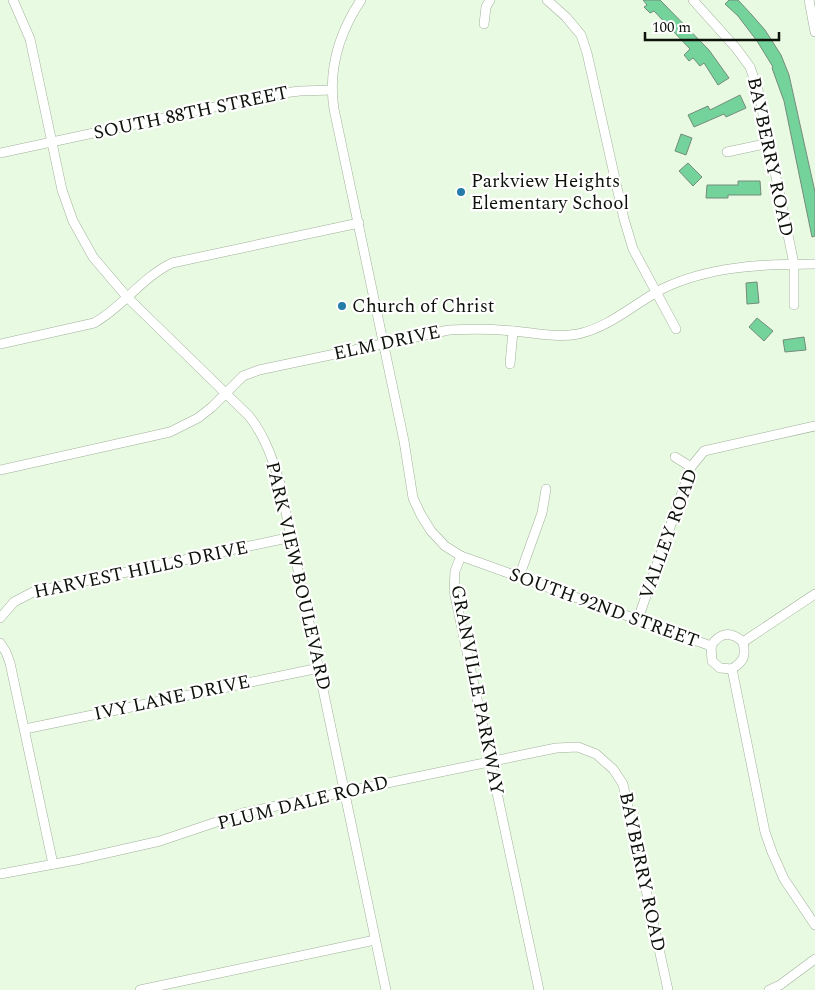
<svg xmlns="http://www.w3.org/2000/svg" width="815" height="990" font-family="Spectral,serif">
<rect width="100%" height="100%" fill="#e9fae2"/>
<g fill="#74d29b" stroke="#748c7c">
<path d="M 643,0 L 660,0 L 709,50 L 729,78 L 718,85 L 704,63 L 700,66 L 693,58 L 689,61 L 684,55 L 690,49 L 654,11 L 650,13 L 644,7 L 647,5 Z"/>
<path d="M 729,0 L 738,0 L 751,14 L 765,30 L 781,55 L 789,75 L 815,192 L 815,236 L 812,237 L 784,101 L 772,68 L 773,67 L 757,41 L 738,16 L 725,4 Z"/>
<path d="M 740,95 L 746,108 L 726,117 L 724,114 L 694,127 L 688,115 L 708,106 L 710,110 Z"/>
<path d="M 681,134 L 692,138 L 686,155 L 675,151 Z"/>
<path d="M 688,163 L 702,177 L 693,186 L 679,171 Z"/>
<path d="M 738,181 L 760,181 L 761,195 L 728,195 L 728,198 L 706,198 L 707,185 L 738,185 Z"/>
<path d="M 757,282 L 759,303 L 747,304 L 746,283 Z"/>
<path d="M 757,318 L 773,331 L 764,341 L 749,327 Z"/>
<path d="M 804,337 L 806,350 L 785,352 L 783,340 Z"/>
</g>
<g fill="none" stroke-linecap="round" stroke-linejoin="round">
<g stroke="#a0b09a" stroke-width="10">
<g id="minor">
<path d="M 13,0 L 30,39 L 62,190 L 73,221 L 93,257 L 127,297 L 249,416 C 265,436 273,460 280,484 L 386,990"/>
<path d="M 361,0 C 339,33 328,70 334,109 L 404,441 L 413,498 L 421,515 L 431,531 L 445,546 L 461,556 L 455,571 L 454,591 L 539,990"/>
<path d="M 547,0 L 566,17 L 581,35 L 587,53 L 624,219 L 633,249 L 676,329"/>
<path d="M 693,0 L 736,48 L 750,67 L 758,90 L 794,264 L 794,305"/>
<path d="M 809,0 L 815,32"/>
<path d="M 484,24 L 486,7 L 490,0"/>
<path d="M 727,152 L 769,143"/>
<path d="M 0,153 L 275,94 L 300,91 L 332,90"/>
<path d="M 0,344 L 94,323 C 123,307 141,278 172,263 L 359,223"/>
<path d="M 510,364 L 513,331"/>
<path d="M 675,457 L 691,467"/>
<path d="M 0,470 L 170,432 L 198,418 L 212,407 L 243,376 L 259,370 L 449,330 C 471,329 492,329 514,331 C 535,333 557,338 578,334 C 610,327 634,304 662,289 C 709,266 764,264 815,264"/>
<path d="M 461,556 L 711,646"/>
<path d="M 519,577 L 542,513 L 546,489"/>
<path d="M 0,618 L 14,602 L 33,592 L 292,537"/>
<path d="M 638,619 L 691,467 L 704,451 L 815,426"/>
<path d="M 743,642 L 815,594"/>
<path d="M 0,643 L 6,652 L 10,663 L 53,864"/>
<path d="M 711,646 C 720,632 731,631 743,642"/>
<path d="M 711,646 L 712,661 L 720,668 L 732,669"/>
<path d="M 732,669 L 765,832 L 772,852 L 784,879 L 815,925"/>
<path d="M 732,669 C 744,661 746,656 743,642"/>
<path d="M 25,729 L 319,668"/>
<path d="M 0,874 L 76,860 L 160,841 L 243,813 L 556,748 L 578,747 L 596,754 L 613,769 L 623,784 L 668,990"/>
<path d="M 140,990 L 375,940"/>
<path d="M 769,990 L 780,985 L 815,959"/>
</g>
</g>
<use href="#minor" stroke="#fff" stroke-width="9"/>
</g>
<g fill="#237caa" stroke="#fff" stroke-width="2">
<circle cx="461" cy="192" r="5"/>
<circle cx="342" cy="306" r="5"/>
</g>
<g text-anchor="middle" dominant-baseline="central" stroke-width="4.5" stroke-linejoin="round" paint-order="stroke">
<g font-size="19" fill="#0d120a" stroke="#fff">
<text transform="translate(191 113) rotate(-12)">SOUTH 88TH STREET</text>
<text transform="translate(770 157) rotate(78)">BAYBERRY ROAD</text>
<text transform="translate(387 343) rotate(-12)">ELM DRIVE</text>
<text transform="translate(669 534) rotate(-70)">VALLEY ROAD</text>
<text transform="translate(141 570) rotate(-12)">HARVEST HILLS DRIVE</text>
<text transform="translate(298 576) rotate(77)">PARK VIEW BOULEVARD</text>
<text transform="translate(604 608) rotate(20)">SOUTH 92ND STREET</text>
<text transform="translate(477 690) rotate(79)">GRANVILLE PARKWAY</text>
<text transform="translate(172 698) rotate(-12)">IVY LANE DRIVE</text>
<text transform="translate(303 803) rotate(-14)">PLUM DALE ROAD</text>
<text transform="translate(642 872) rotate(78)">BAYBERRY ROAD</text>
</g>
<g font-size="19" fill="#0d120a" stroke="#fff" text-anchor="start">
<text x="471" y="181">Parkview Heights<tspan x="471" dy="22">Elementary School</tspan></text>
<text x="352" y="306">Church of Christ</text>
</g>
</g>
<path d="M645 32v8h134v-8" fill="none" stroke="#0d120a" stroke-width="2.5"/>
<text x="652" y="32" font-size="15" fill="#0d120a" stroke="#ffffff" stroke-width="4" paint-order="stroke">100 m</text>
</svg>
